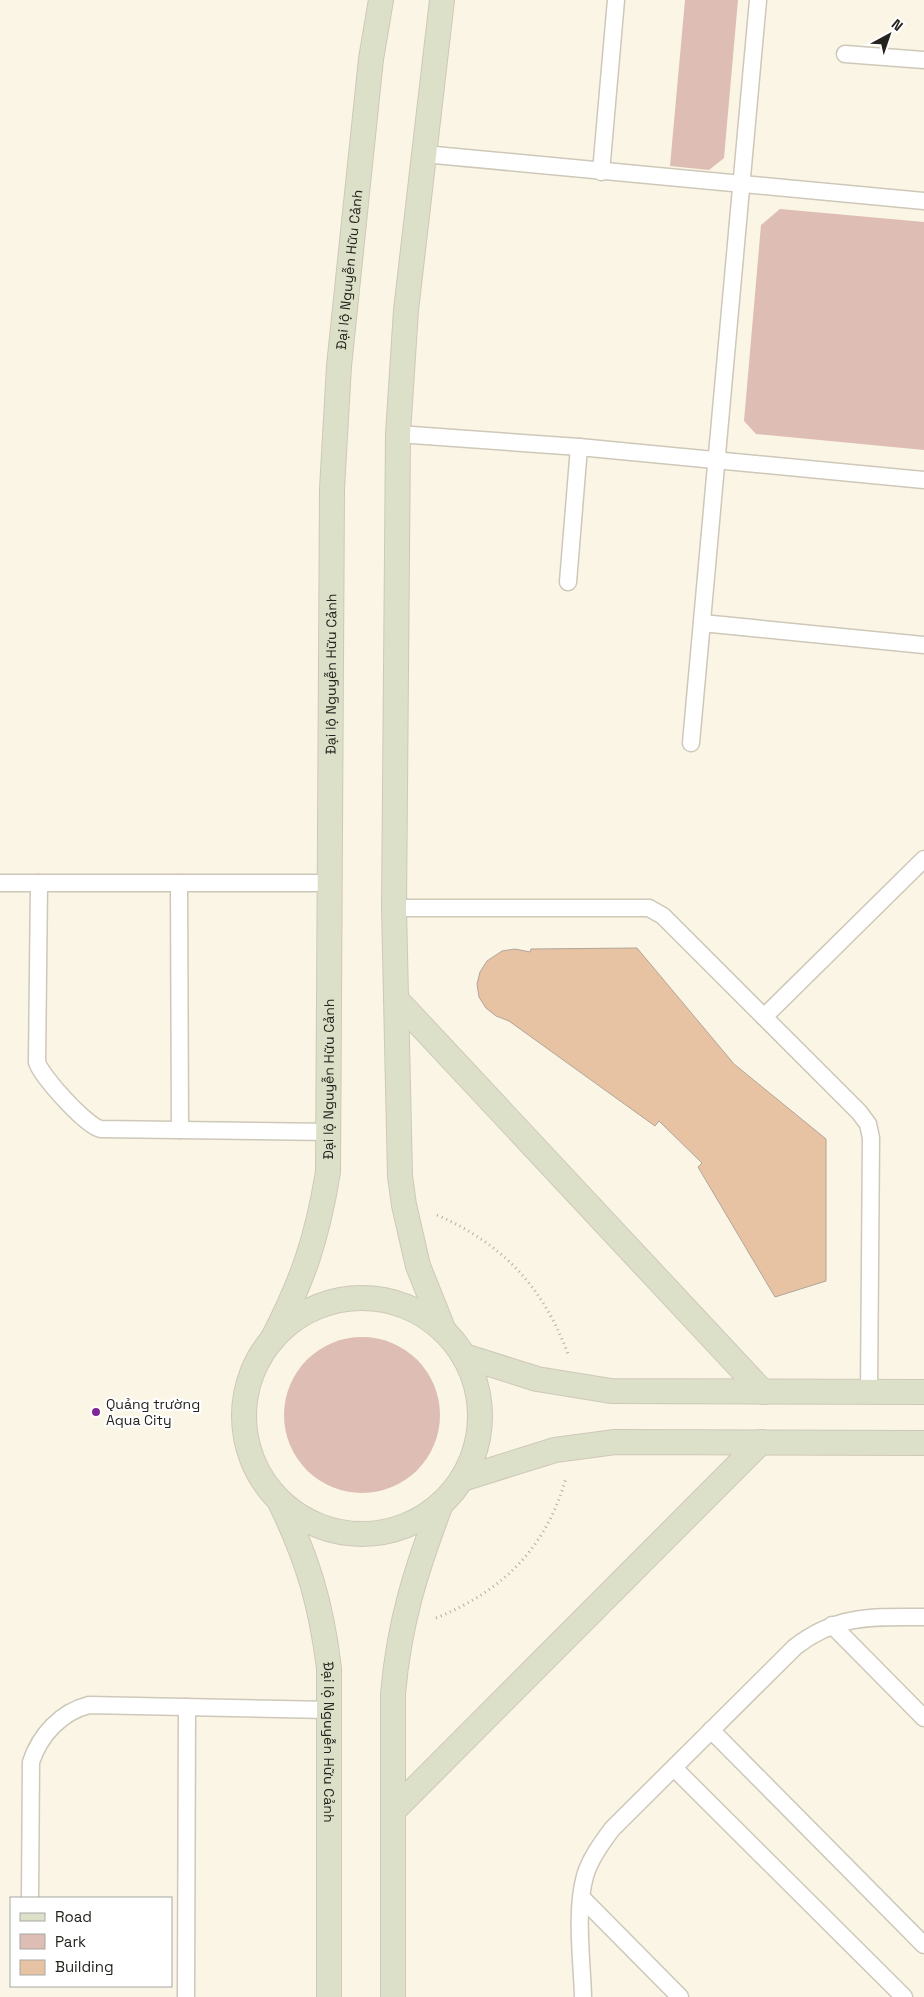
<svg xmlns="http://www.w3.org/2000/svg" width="924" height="1997" font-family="'Space Grotesk',sans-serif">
<rect width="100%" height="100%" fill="#fbf5e5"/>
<g fill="#ddbdb4">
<path d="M 685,0 L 738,0 L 724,158 L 709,170 L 670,166 Z"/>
<path d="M 780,209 L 924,222 L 924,450 L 756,434 L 744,421 L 761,225 Z"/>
<circle cx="362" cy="1415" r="78"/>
</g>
<path fill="#e7c3a3" stroke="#b2a59a" d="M 637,948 L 734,1064 L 826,1139 L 826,1281 L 775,1297 L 698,1167 L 702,1163 L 659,1121 L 655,1126 L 509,1021 L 496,1016 L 486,1008 L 479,997 L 477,984 L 480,972 L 487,961 L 502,951 L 515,949 L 530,952 L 531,949 Z"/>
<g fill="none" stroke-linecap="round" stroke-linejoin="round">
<g stroke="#cec8b9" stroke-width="19">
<g id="street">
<path d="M 845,54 L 924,60"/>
<path d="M 424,154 L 924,201"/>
<path d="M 601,172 L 616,0"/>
<path d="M 398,434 L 579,447 L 924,480"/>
<path d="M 568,582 L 579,447"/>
<path d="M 702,623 L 924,645"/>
<path d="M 691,743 L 758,0"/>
<path d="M 0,883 L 331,883"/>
<path d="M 39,883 L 37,1062 C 41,1076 87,1127 101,1129 L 329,1132"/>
<path d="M 179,883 L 180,1130"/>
<path d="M 394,908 L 649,908 L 663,916 L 859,1112 L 868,1124 L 871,1138 L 869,1391"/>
<path d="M 764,1017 L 924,859"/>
<path d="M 832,1625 L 924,1718"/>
<path d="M 711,1730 L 924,1945"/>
<path d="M 674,1768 L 904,1997"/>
<path d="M 30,1898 L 31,1762 C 40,1735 61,1712 89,1705 L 329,1710"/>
<path d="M 582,1898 L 680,1997"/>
<path d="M 186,1997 L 187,1707"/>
<path d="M 583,1997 C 582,1960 575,1912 585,1876 C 590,1859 601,1844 612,1829 L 795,1647 C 837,1614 874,1617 924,1617"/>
</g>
</g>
<g stroke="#cec8b9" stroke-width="26">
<g id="secondary">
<path d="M 442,0 L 406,310 L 398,434 L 394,908 L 400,1176 L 404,1205 L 418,1266 L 444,1331"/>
<path d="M 396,999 L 763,1392"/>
<circle cx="362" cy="1416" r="118"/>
<path id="s1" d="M 272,1340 C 303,1280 317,1239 328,1172 L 332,489 L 339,366 L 371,59 L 381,0"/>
<path d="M 464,1356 L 537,1379 L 611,1391 L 924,1392"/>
<path d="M 462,1479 L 555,1450 L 615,1442 L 924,1443"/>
<path id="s2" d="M 280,1502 C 308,1560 321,1604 329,1668 L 329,1997"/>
<path d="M 393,1811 L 761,1442"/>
<path d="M 393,1997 L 393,1694 C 399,1623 416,1570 441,1504"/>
</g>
</g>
<g stroke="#b3aea2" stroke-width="3" stroke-dasharray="1 4" stroke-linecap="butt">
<path d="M 437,1215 C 503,1244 543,1287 568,1354"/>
<path d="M 436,1618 C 503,1591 546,1548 566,1478"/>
</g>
<use href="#street" stroke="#fff" stroke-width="16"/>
<use href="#secondary" stroke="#dde0c9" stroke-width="24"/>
</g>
<circle fill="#802694" stroke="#fff" stroke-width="2" cx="96" cy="1412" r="5"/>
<g text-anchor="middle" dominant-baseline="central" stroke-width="4.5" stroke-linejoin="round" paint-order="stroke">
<g font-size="14" fill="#25231d" stroke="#fff">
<text stroke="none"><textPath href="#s1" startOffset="1081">Đại lộ Nguyễn Hữu Cảnh</textPath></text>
<text stroke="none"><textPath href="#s1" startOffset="676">Đại lộ Nguyễn Hữu Cảnh</textPath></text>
<text stroke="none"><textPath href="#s1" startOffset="271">Đại lộ Nguyễn Hữu Cảnh</textPath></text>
<text stroke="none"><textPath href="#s2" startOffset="248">Đại lộ Nguyễn Hữu Cảnh</textPath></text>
</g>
<g font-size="14" fill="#25231d" stroke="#fff" text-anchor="start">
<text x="106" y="1404">Quảng trường<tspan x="106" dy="16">Aqua City</tspan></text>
</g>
</g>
<rect x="10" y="1897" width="162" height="90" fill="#ffffff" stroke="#a8a7a5"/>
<rect x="20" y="1913" width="25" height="8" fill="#dde0c9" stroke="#a8a7a5"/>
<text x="55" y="1922" font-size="15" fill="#25231d">Road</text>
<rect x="20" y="1934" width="25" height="15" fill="#ddbdb4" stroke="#a8a7a5"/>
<text x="55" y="1947" font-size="15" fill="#25231d">Park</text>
<rect x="20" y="1960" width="25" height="15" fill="#e7c3a3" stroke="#a8a7a5"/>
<text x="55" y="1972" font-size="15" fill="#25231d">Building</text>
<g transform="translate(889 35) rotate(40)" stroke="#ffffff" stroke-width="4" paint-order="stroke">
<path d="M0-4L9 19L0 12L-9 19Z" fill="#25231d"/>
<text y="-8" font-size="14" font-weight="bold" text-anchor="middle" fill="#25231d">N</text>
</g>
</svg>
